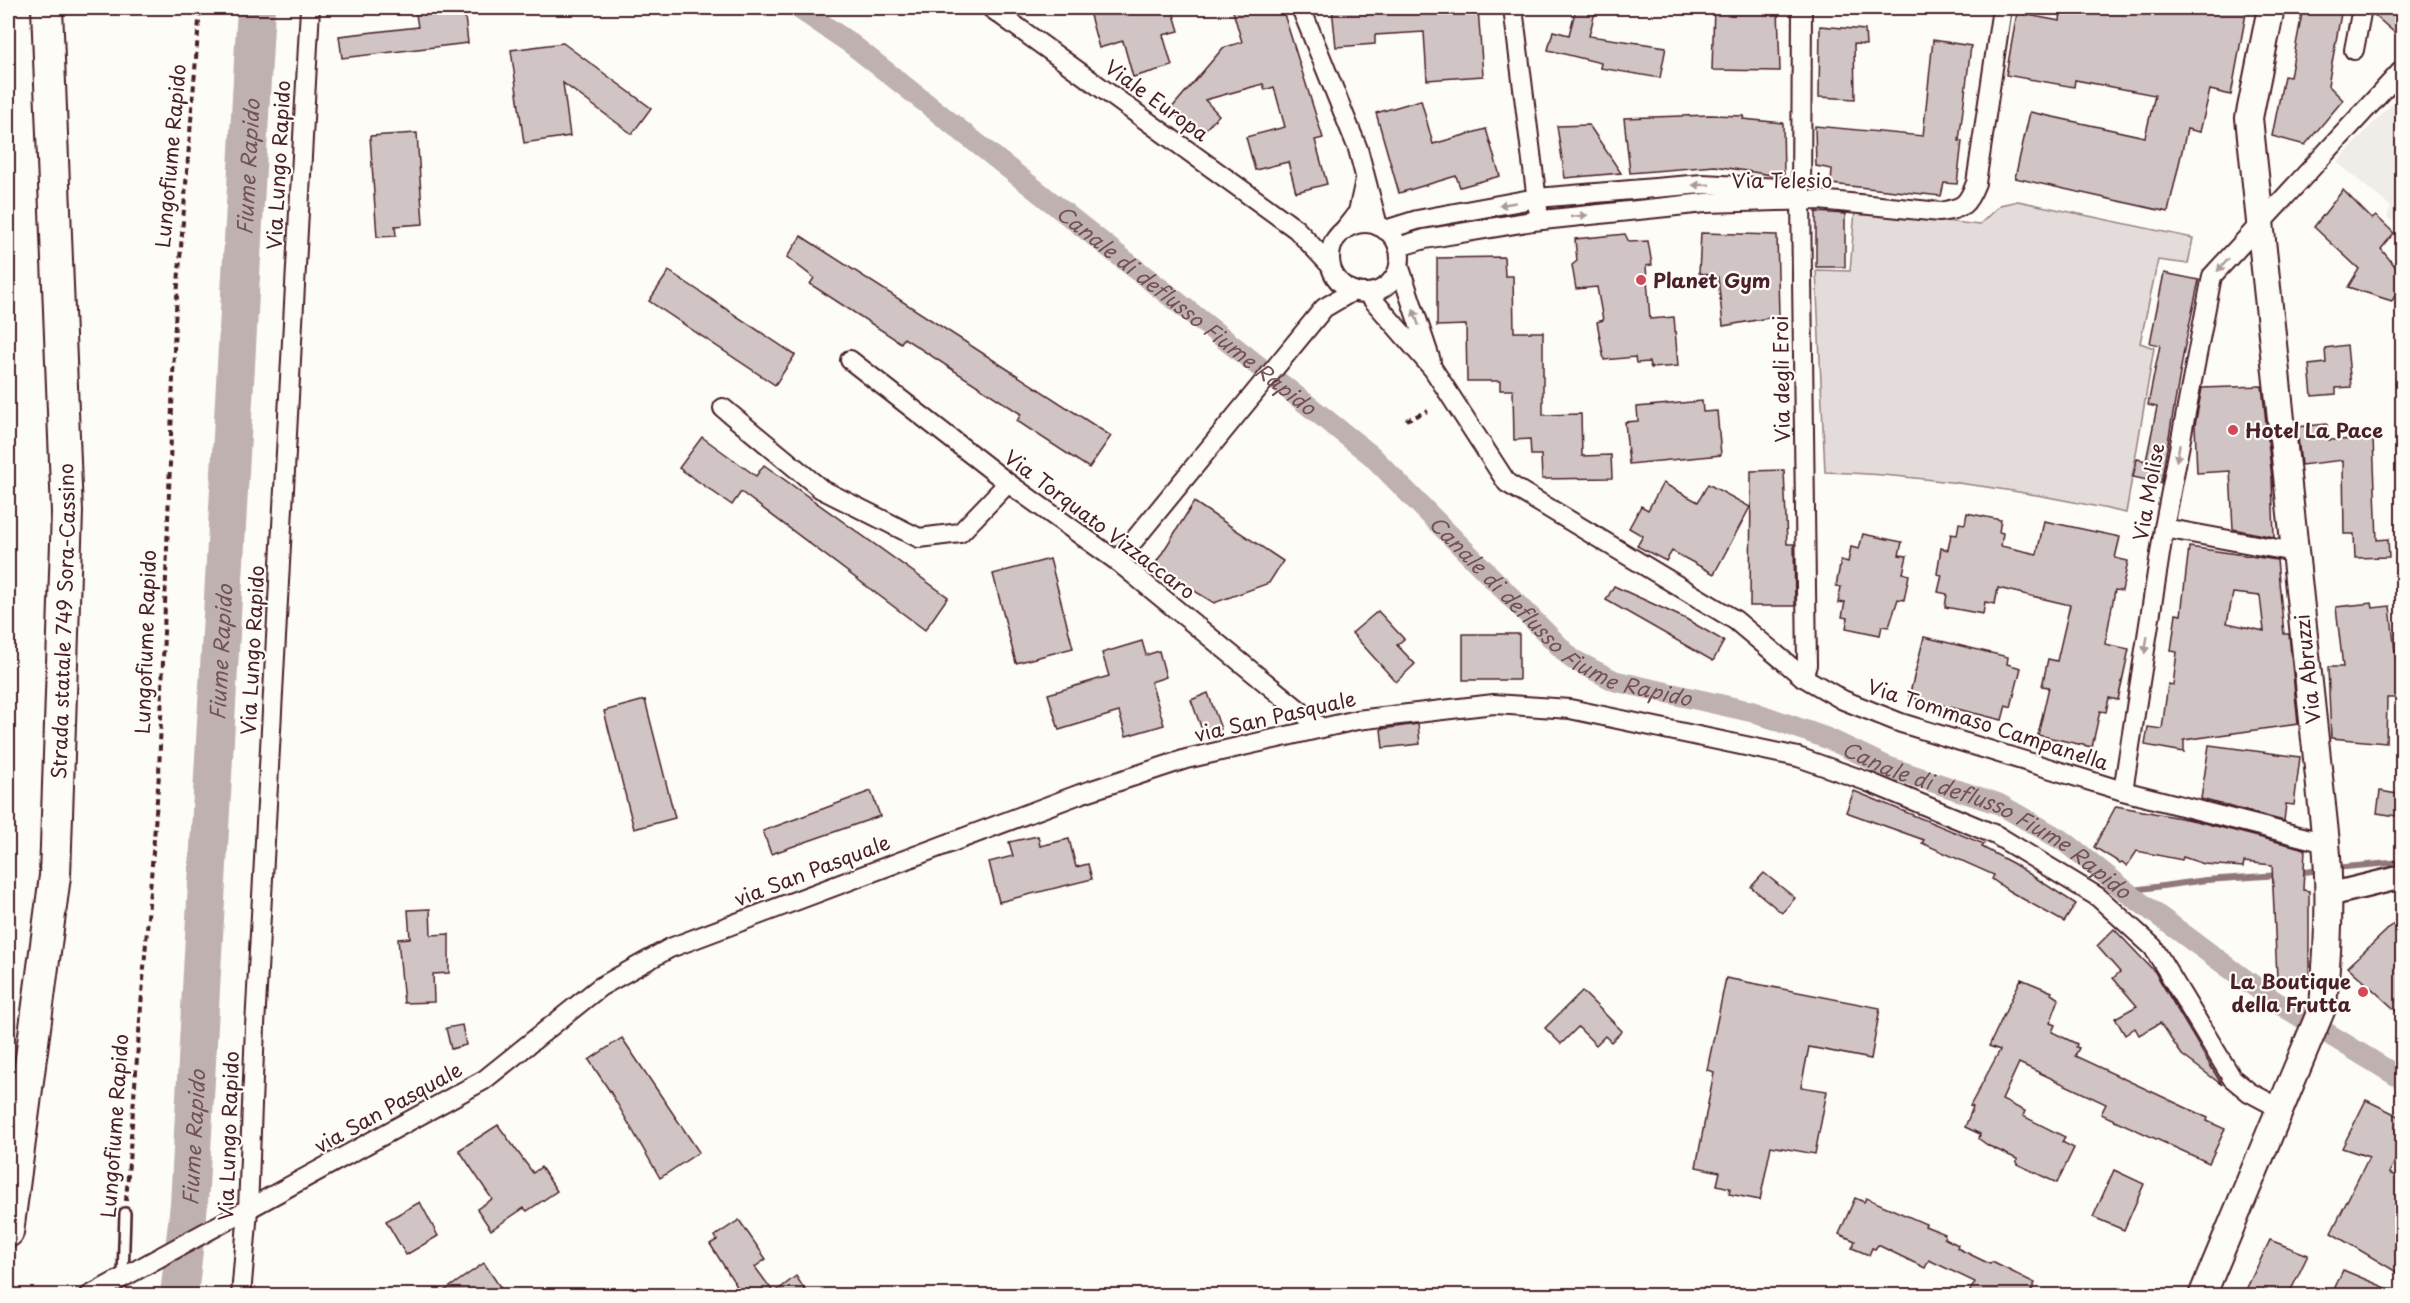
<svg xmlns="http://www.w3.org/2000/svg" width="2410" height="1303" font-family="'Playpen Sans',sans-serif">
<rect width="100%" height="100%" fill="#fdfcf7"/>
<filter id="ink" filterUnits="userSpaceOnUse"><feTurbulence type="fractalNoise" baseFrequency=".0167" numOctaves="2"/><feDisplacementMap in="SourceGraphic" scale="12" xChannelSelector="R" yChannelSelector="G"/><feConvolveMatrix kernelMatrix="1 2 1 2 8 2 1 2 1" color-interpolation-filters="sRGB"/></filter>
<g filter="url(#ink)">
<path fill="#f0ece8" d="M 2402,93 L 2402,228 L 2387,217 L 2391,207 L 2337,162 Z"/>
<path fill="#e3dcda" stroke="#967e82" stroke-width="1.5" d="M 2018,201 L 2193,238 L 2188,264 L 2158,260 L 2140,343 L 2154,348 L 2126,513 C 2027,491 1927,475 1825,472 L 1816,270 L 1850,271 L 1855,210 L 1979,225 L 2000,205 Z"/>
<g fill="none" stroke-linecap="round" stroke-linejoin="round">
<g stroke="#91777b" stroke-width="6">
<path d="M 2334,868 L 2402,862"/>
<path d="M 2296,873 L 2321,870"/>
<path d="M 2126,891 L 2206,880 L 2280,875"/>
</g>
<path stroke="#c0b1b1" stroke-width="21" id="s1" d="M 798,8 L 850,43 L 1371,455 L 1572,659 L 1615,681 L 1753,712 L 1829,739 L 1888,767 L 1999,804 L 2065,842 L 2137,900 L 2273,1000 L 2402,1079"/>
<path stroke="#c0b1b1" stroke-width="38" id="s2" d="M 179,1296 L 189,1204 L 256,8"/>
</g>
<g fill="#d0c5c4" stroke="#4a1f2b" stroke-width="1.5" fill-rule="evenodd">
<path d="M 415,8 L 464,8 L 468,43 L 342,58 L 339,36 L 418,27 Z"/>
<path d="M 1088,8 L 1172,8 L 1179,31 L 1163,35 L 1172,66 L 1133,77 L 1123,41 L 1099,48 Z"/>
<path d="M 1232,8 L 1272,8 L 1273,14 L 1283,11 L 1323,138 L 1315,140 L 1327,184 L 1296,192 L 1288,162 L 1255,170 L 1246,137 L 1285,127 L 1274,87 L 1265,90 L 1263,84 L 1205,100 L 1219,115 L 1199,136 L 1170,110 L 1223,48 L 1242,42 Z"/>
<path d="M 1332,8 L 1478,8 L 1483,76 L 1427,80 L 1424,32 L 1375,35 L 1375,44 L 1336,47 Z"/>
<path d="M 1576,8 L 1596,8 L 1589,36 L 1666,47 L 1660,78 L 1600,68 L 1601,63 L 1548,50 L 1553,31 L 1569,35 Z"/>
<path d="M 1714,8 L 1778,8 L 1780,71 L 1712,70 Z"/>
<path d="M 2061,8 L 2247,8 L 2231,95 L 2210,90 L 2200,132 L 2187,129 L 2168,212 L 2015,178 L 2030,112 L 2145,137 L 2155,95 L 2075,80 L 2074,87 L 2006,75 L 2017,13 L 2060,21 Z"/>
<path d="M 2303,8 L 2342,8 L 2328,85 L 2343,100 L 2305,145 L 2272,136 L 2284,76 L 2290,77 Z"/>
<path d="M 2373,8 L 2403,8 L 2403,40 L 2372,13 Z"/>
<path d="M 1820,26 L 1865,30 L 1866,45 L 1854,44 L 1855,99 L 1819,97 Z"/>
<path d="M 1933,40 L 1971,46 L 1959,141 L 1962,141 L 1957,184 L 1944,183 L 1941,196 L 1831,184 L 1832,169 L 1816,166 L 1815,126 L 1923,136 Z"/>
<path d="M 563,43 L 651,108 L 632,134 L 563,83 L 570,136 L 524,143 L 511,50 Z"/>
<path d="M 1421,100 L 1433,144 L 1486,129 L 1500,176 L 1460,187 L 1456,176 L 1399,193 L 1376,113 Z"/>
<path d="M 1710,115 L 1744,116 L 1743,119 L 1783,123 L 1784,177 L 1715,166 L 1630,173 L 1624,118 Z"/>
<path d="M 1589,125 L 1621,173 L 1565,178 L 1557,126 Z"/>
<path d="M 417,133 L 423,224 L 395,226 L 396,236 L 377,237 L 370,136 Z"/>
<path d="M 2343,190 L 2372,219 L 2376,216 L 2394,233 L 2381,249 L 2403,276 L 2403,282 L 2392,301 L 2348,287 L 2359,269 L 2314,227 Z"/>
<path d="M 1816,212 L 1845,214 L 1845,267 L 1816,267 Z"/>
<path d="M 1701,233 L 1777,235 L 1779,316 L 1723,326 L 1718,277 L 1699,273 Z"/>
<path d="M 1625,234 L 1629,242 L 1648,241 L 1652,265 L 1646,266 L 1650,319 L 1674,317 L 1678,366 L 1651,368 L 1649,362 L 1636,363 L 1635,357 L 1604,360 L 1597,322 L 1603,320 L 1597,287 L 1576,289 L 1572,265 L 1577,261 L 1575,239 Z"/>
<path d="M 801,236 L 1111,436 L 1089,468 L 1017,421 L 1021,414 L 904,338 L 901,343 L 810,284 L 814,278 L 787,257 Z"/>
<path d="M 1504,257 L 1505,276 L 1513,276 L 1514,332 L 1543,332 L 1543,415 L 1581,414 L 1582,456 L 1611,455 L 1612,478 L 1542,479 L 1541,455 L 1531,455 L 1530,439 L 1514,440 L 1513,390 L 1500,390 L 1500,381 L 1467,381 L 1466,325 L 1437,326 L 1437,258 Z"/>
<path d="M 669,271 L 795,355 L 775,385 L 649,301 Z"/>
<path d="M 2164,273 L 2199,280 L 2184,350 L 2161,483 L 2133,477 L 2137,459 L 2146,461 L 2157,407 L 2148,405 L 2160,345 L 2150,343 Z"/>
<path d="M 2347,345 L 2351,387 L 2336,388 L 2336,394 L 2312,396 L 2309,365 L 2326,363 L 2325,348 Z"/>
<path d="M 2262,386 L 2272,479 L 2274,537 L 2233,529 L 2230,471 L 2197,473 L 2195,425 L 2202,388 Z"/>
<path d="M 1702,401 L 1703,412 L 1717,411 L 1721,455 L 1629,464 L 1625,422 L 1638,421 L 1637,407 Z"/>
<path d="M 2327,424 L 2329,440 L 2373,439 L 2377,540 L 2388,539 L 2389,557 L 2355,558 L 2354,534 L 2344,534 L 2343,460 L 2301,465 L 2297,427 Z"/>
<path d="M 702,437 L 756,476 L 764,465 L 948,597 L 925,630 L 741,492 L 732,505 L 679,468 Z"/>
<path d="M 1784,470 L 1787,544 L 1794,544 L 1795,606 L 1750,606 L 1751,471 Z"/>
<path d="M 1663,483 L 1698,502 L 1708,484 L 1750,507 L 1714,574 L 1672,551 L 1666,561 L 1637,546 L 1643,536 L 1629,528 L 1641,506 L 1648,510 Z"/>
<path d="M 1194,502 L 1283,561 L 1269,583 L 1214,603 L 1154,566 Z"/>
<path d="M 1967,513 L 2001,520 L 1999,532 L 2003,533 L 2001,546 L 2037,554 L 2044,521 L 2120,537 L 2115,558 L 2128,561 L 2122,591 L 2115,590 L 2105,644 L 2129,649 L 2118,700 L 2109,698 L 2106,712 L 2100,711 L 2092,747 L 2038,735 L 2049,687 L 2042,686 L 2048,659 L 2057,661 L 2070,605 L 1998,588 L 1995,604 L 1985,602 L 1983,614 L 1945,607 L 1947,594 L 1938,592 L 1942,575 L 1937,574 L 1941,548 L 1948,550 L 1951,534 L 1957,535 L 1959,523 L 1965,524 Z"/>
<path d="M 1863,534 L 1902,542 L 1899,555 L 1907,556 L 1903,573 L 1909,575 L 1904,600 L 1898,599 L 1889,627 L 1882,626 L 1880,635 L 1846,628 L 1848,618 L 1842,617 L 1845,602 L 1838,603 L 1841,587 L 1836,586 L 1841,560 L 1848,562 L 1851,547 L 1859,549 Z"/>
<path d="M 2189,547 L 2277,560 L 2284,634 L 2289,634 L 2298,724 L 2184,740 L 2184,752 L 2145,745 L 2148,727 L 2162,729 L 2168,684 L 2173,685 L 2177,652 L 2171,651 L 2176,614 L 2181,615 ZM 2233,593 L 2260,596 L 2264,631 L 2227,623 Z"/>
<path d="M 1050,559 L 1073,648 L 1016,663 L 993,574 Z"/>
<path d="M 1614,586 L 1686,619 L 1724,641 L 1713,661 L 1606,600 Z"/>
<path d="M 2372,603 L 2373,608 L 2390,606 L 2396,661 L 2403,662 L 2403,698 L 2387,698 L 2386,743 L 2331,738 L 2328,667 L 2343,667 L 2336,607 Z"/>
<path d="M 1378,611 L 1404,639 L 1397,645 L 1415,664 L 1396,682 L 1352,633 Z"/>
<rect x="1463" y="634" width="56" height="46"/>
<path d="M 1924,637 L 2008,657 L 2007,664 L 2021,668 L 2011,707 L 2006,705 L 2002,720 L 1909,697 Z"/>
<path d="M 1142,641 L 1146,655 L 1159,651 L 1166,677 L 1151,682 L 1164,725 L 1126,736 L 1119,712 L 1059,730 L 1048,694 L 1109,676 L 1102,653 Z"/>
<path d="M 1208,693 L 1221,729 L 1204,735 L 1191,700 Z"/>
<path d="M 645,700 L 675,818 L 634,829 L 604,711 Z"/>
<path d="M 1418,724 L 1420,744 L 1383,748 L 1381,729 Z"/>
<path d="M 2209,745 L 2300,757 L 2294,805 L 2286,804 L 2284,821 L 2201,799 Z"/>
<path d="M 871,791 L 880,816 L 771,854 L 763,831 Z"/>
<path d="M 1854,791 L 1984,844 L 1982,847 L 2014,864 L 2076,904 L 2064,922 L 2009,891 L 1992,879 L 1994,875 L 1922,843 L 1924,840 L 1846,812 Z"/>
<path d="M 2380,791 L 2403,795 L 2403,817 L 2377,813 Z"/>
<path d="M 2116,806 L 2196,821 L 2305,849 L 2303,890 L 2309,891 L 2309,978 L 2277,978 L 2272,865 L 2244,862 L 2243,867 L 2204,864 L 2183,857 L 2182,860 L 2137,851 L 2127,866 L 2122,862 L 2120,863 L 2094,847 Z"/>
<path d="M 1038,836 L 1040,846 L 1069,839 L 1076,867 L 1088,864 L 1092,879 L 999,902 L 989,862 L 1013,856 L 1009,842 Z"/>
<path d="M 1764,873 L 1795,898 L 1782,913 L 1751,887 Z"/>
<path d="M 430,909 L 431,935 L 449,934 L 449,973 L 433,974 L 434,1002 L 404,1003 L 398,939 L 410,938 L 408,910 Z"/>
<path d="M 2403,915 L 2403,1017 L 2348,967 Z"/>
<path d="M 2114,929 L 2155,972 L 2222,1085 L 2182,1055 L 2160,1023 L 2139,1035 L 2135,1028 L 2125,1035 L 2115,1018 L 2137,1006 L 2113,978 L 2120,972 L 2097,946 Z"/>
<path d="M 1726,978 L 1880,1008 L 1871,1059 L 1809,1047 L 1801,1087 L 1827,1091 L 1815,1154 L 1771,1146 L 1760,1200 L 1729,1194 L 1730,1188 L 1717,1185 L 1720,1172 L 1696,1167 L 1714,1072 L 1707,1070 Z"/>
<path d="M 2021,979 L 2052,992 L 2051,994 L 2059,999 L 2050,1023 L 2055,1025 L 2052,1032 L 2077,1044 L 2076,1047 L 2079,1048 L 2075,1056 L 2208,1118 L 2207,1121 L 2225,1129 L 2209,1163 L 2101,1114 L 2106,1104 L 2019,1063 L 2002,1100 L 2025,1111 L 2023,1116 L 2065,1137 L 2062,1142 L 2074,1148 L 2057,1183 L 2017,1164 L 2017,1159 L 1989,1146 L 1979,1139 L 1980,1134 L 1965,1127 L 1973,1107 L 1970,1106 L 2000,1050 L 1989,1046 Z"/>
<path d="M 1582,991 L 1622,1031 L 1611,1042 L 1605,1036 L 1596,1045 L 1578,1027 L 1561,1044 L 1545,1028 Z"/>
<path d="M 462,1025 L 466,1045 L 451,1049 L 446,1028 Z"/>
<path d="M 622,1038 L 699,1152 L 660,1178 L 611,1093 L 589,1060 Z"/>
<path d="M 2366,1100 L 2403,1118 L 2403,1145 L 2389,1173 L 2403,1179 L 2403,1276 L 2331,1233 L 2369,1157 L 2342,1148 Z"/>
<path d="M 498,1125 L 533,1173 L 541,1167 L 557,1191 L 527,1211 L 524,1208 L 491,1230 L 477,1209 L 492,1199 L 459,1150 Z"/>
<path d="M 2114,1170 L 2144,1184 L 2124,1230 L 2093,1217 Z"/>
<path d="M 1855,1198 L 1864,1202 L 1866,1198 L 1926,1224 L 1925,1226 L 1945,1234 L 1944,1238 L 1958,1245 L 1957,1248 L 1990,1264 L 1992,1262 L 2035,1283 L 2029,1296 L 1967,1296 L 1975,1282 L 1929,1260 L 1925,1268 L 1878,1245 L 1875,1249 L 1872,1248 L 1869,1255 L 1852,1248 L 1855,1241 L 1839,1234 Z"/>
<path d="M 420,1202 L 438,1236 L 406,1255 L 386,1221 Z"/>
<path d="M 739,1220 L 766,1259 L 755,1267 L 774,1293 L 796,1276 L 809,1296 L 743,1296 L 710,1244 L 717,1240 L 715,1236 Z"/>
<path d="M 2270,1240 L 2308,1255 L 2288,1296 L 2243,1296 Z"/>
<path d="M 484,1263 L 506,1296 L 437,1296 Z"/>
<path d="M 2343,1270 L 2403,1295 L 2403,1296 L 2331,1296 Z"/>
</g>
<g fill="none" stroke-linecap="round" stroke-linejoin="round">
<g stroke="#4a1f2b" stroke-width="14">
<path id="service" d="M 123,1277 L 125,1213"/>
</g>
<g stroke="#4a1f2b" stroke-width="22">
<g id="minor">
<path d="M 991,8 L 1296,229 L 1330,265"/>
<path d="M 1301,8 L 1358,149 L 1378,226"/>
<path d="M 1513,8 L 1538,209"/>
<path d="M 1802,8 L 1801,199 L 1807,665 L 1803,677"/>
<path d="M 2354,50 L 2362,8"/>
<circle cx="1365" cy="258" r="35"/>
<path d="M 1344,230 L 1358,212 L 1365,180"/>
<path d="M 1385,230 L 1417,220 L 1537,198 L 1702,184 L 1799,189"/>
<path d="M 1398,247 L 1425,239 L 1533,221 L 1705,203 L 1819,200 L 1940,212 C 1963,208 1967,206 1976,183 L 2002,8"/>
<path d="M 1399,265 L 1431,361"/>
<path d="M 1367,293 L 1433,369 L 1507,483 L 1735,620 L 1803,677 L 1843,700 L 1901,723 L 2123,791 L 2326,843"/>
<path d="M 850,360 L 1008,483 L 1117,561 L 1321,728"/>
<path d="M 723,408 L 821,489 L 919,538 L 960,533 L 1008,483"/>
<path d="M 2164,528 L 2294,552"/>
<path d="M 1117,561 L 1324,308 L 1353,291"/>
<path d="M 2123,791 L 2164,528 L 2212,276 L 2402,70"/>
<path d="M 89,1296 L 484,1080 L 600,987 L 670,948 L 1080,794 L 1186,759 L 1357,720 L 1494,704 L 1570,709 L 1798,757 L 1866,781 L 1996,835 L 2098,897 L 2153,947 L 2232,1078 L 2249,1092 L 2281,1109"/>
<path d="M 241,1296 L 248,1210 L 255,1026 L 310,8"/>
</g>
</g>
<g stroke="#4a1f2b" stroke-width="27">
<path id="tertiary" d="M 2328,895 L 2402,877"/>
</g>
<g stroke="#4a1f2b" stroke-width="30">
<path id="secondary" d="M 2202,1296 L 2323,1006 C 2328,952 2331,897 2326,843 L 2249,118 L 2271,8"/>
</g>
<g stroke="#4a1f2b" stroke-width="34">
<g id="trunk">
<path id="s3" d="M 8,1232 L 55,876 L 67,512 L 47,8"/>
</g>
</g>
<g stroke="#4a1f2b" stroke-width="4" stroke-dasharray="6 4.5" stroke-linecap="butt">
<path d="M 1406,420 L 1428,411"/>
<path d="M 126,1201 L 159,774 L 175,322 L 200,8"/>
</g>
<use href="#service" stroke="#fdfcf7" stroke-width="9"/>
<use href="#minor" stroke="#fdfcf7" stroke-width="18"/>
<use href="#tertiary" stroke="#fdfcf7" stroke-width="22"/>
<use href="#secondary" stroke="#fdfcf7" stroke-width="26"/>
<use href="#trunk" stroke="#fdfcf7" stroke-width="30"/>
</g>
<defs><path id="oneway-solid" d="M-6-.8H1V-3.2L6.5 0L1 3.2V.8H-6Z" transform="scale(1.5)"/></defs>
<g fill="#ac999b">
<use href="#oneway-solid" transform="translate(1701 185) rotate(178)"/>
<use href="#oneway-solid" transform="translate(1507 204) rotate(170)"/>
<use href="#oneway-solid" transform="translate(1579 216) rotate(-6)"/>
<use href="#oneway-solid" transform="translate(2223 265) rotate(132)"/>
<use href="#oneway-solid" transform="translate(1416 317) rotate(-108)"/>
<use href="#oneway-solid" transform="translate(2178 453) rotate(101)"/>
<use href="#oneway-solid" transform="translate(2146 645) rotate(99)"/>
</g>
</g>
<g fill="#d1495b" stroke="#fdfcf7" stroke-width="2">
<circle cx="1641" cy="280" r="6"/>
<circle cx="2233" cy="430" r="6"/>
<circle cx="2363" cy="992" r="6"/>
</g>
<g text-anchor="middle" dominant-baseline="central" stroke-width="4.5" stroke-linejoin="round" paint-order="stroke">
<g font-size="20" fill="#4a1f2b" stroke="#fdfcf7">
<text transform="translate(1157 100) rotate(36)">Viale Europa</text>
<text transform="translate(170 156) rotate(-85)">Lungofiume Rapido</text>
<text transform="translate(278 165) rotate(-87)">Via Lungo Rapido</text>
<text x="1782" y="180">Via Telesio</text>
<text transform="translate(1781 379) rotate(-91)">Via degli Eroi</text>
<text transform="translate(2148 492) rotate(-80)">Via Molise</text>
<text transform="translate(1100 524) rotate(37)">Via Torquato Vizzaccaro</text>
<text stroke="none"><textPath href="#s3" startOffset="614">Strada statale 749 Sora-Cassino</textPath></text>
<text transform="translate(145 642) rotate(-88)">Lungofiume Rapido</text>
<text transform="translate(252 650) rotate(-87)">Via Lungo Rapido</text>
<text transform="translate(2307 669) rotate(-96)">Via Abruzzi</text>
<text transform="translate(1275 716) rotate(-13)">via San Pasquale</text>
<text transform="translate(1988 724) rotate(18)">Via Tommaso Campanella</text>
<text transform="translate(812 870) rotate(-21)">via San Pasquale</text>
<text transform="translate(388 1107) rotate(-29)">via San Pasquale</text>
<text transform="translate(114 1126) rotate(-86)">Lungofiume Rapido</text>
<text transform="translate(228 1136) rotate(-88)">Via Lungo Rapido</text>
</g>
<g font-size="20" font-weight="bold" fill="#4a1f2b" stroke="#fdfcf7" text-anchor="start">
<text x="1653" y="280">Planet Gym</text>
<text x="2245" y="430">Hotel La Pace</text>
<text x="2351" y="981" text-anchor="end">La Boutique<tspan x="2351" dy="23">della Frutta</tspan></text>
</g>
<g font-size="21" font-style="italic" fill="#73525a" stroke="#fdfcf7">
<text stroke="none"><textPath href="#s2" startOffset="1131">Fiume Rapido</textPath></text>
<text stroke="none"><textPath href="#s1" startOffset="492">Canale di deflusso Fiume Rapido</textPath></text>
<text stroke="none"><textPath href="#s1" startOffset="978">Canale di deflusso Fiume Rapido</textPath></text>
<text stroke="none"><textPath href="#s2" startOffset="645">Fiume Rapido</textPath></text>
<text stroke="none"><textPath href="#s1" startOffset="1462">Canale di deflusso Fiume Rapido</textPath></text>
<text stroke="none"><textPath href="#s2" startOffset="159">Fiume Rapido</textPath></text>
</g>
</g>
<rect width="2410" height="1303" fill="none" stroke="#fdfcf7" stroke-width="30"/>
<rect x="15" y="15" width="2380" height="1273" fill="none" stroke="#4a1f2b" stroke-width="2" filter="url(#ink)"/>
</svg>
